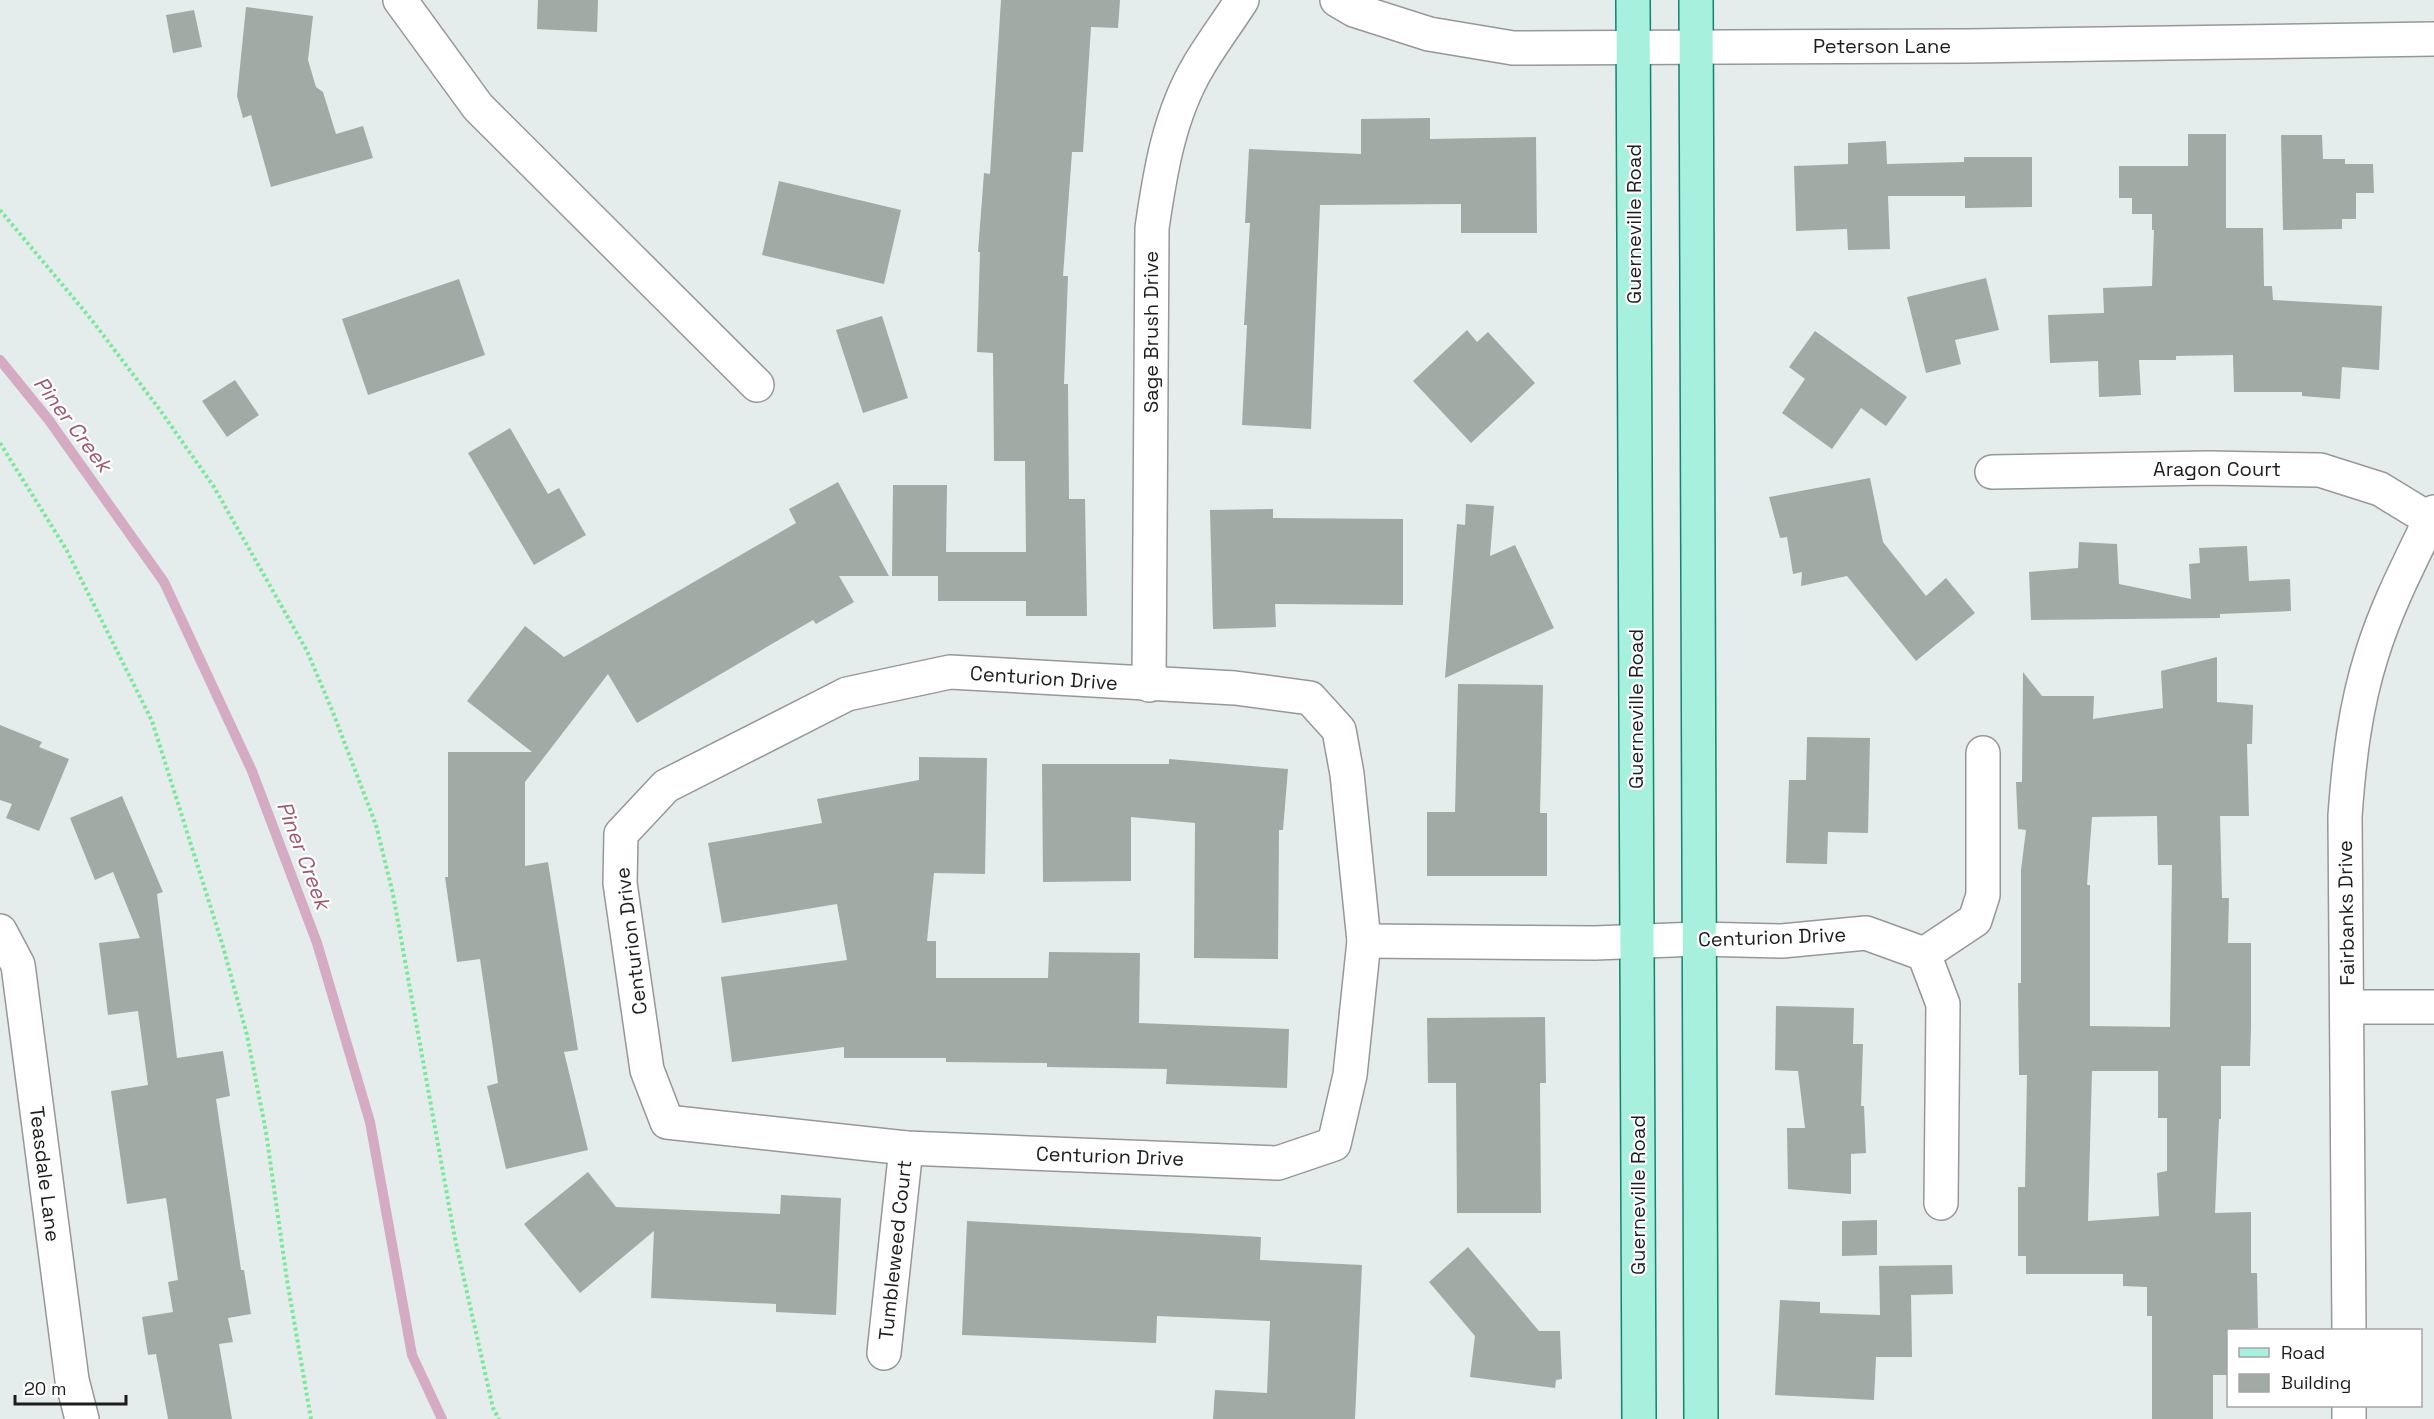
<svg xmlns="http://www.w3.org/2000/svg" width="2434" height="1419" font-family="'Space Grotesk',sans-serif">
<rect width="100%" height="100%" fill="#e4edeb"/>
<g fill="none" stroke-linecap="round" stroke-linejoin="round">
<path stroke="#d5aac3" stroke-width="10" d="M 0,360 L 48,419 L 164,582 L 252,771 L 317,943 L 370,1122 L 412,1355 L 442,1419"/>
</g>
<g fill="#a0aba6" fill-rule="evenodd">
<path d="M 538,0 L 598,0 L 597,32 L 537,29 Z"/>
<path d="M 1001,0 L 1120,0 L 1118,28 L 1091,27 L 1083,152 L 1072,152 L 1063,276 L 1068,276 L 1064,384 L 1068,384 L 1069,499 L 1085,499 L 1087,616 L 1026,616 L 1026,601 L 938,601 L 938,576 L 892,576 L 893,485 L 947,485 L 946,552 L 1026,552 L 1025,461 L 994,461 L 993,353 L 977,352 L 980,252 L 978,252 L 984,173 L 990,174 Z"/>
<path d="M 246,7 L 313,16 L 308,60 L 316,87 L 323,92 L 336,134 L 363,126 L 373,158 L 271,187 L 251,115 L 243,118 L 237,96 Z"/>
<path d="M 194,10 L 202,47 L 173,53 L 166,15 Z"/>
<path d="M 1430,118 L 1430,139 L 1536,137 L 1537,233 L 1461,233 L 1461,204 L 1320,205 L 1311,429 L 1242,425 L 1247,325 L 1244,325 L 1250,223 L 1245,223 L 1249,149 L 1361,154 L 1361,119 Z"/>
<path d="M 2188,134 L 2226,134 L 2226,228 L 2263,228 L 2264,286 L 2272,286 L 2273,300 L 2382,306 L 2379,370 L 2342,367 L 2340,399 L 2302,396 L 2302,392 L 2234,392 L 2233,355 L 2176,356 L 2176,360 L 2139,360 L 2141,395 L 2099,397 L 2098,361 L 2050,363 L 2048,315 L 2104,313 L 2103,288 L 2152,286 L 2154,230 L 2152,230 L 2152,214 L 2132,214 L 2132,198 L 2119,198 L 2119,166 L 2188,166 Z"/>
<path d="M 2281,135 L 2322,135 L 2323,159 L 2345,159 L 2345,164 L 2373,164 L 2374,193 L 2356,193 L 2356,219 L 2342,219 L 2342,229 L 2283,230 Z"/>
<path d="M 1886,141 L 1887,164 L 1964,162 L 1964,157 L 2032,157 L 2032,207 L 1965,208 L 1965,196 L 1888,196 L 1890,249 L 1848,250 L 1847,229 L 1796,231 L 1794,166 L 1848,164 L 1848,143 Z"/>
<path d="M 779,181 L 901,210 L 884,284 L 762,255 Z"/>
<path d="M 1986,278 L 1999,330 L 1955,340 L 1961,364 L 1926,373 L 1907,297 Z"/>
<path d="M 459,279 L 485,355 L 368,395 L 342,319 Z"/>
<path d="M 882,316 L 908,398 L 863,413 L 836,330 Z"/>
<path d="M 1467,330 L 1477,342 L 1488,332 L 1535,383 L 1471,443 L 1413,381 Z"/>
<path d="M 1815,331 L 1907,397 L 1886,426 L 1861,408 L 1832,449 L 1782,413 L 1805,379 L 1789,367 Z"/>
<path d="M 235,380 L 259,415 L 227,437 L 202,401 Z"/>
<path d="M 510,428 L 548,494 L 559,488 L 586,535 L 534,565 L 468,453 Z"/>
<path d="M 1870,478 L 1883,542 L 1926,596 L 1946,578 L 1975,613 L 1916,661 L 1847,576 L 1801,586 L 1802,572 L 1793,574 L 1787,537 L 1780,538 L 1769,497 Z"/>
<path d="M 838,482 L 889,576 L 839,576 L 854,602 L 816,624 L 813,620 L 637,723 L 608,674 L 525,782 L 525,866 L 548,862 L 578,1050 L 564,1052 L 588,1150 L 506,1169 L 487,1086 L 498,1083 L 480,959 L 457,962 L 445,877 L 448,877 L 448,752 L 532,752 L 467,701 L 525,626 L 564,657 L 796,523 L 789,509 Z"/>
<path d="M 1466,504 L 1494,506 L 1490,556 L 1515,545 L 1554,628 L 1445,678 L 1457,524 L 1465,525 Z"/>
<path d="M 1273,509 L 1273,518 L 1403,519 L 1403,605 L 1275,604 L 1276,627 L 1213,629 L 1210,510 Z"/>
<path d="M 2079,542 L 2117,544 L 2119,584 L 2191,599 L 2189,564 L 2200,563 L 2199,548 L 2247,546 L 2249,581 L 2290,579 L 2291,611 L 2220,614 L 2220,618 L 2031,620 L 2029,572 L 2078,568 Z"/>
<path d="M 2217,657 L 2217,702 L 2253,705 L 2252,744 L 2247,744 L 2249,816 L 2220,816 L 2222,898 L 2229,898 L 2228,943 L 2251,943 L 2251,1027 L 2250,1066 L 2221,1066 L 2221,1119 L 2219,1119 L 2215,1213 L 2251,1212 L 2251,1273 L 2257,1273 L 2258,1328 L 2229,1330 L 2229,1375 L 2213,1375 L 2213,1419 L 2152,1419 L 2152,1316 L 2147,1316 L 2147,1287 L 2123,1286 L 2123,1274 L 2026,1274 L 2026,1256 L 2018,1256 L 2018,1187 L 2025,1187 L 2027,1075 L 2019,1075 L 2018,983 L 2021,983 L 2021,870 L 2026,830 L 2018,829 L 2016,782 L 2022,782 L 2023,672 L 2042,696 L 2094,696 L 2093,719 L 2163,708 L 2161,671 ZM 2157,816 L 2158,865 L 2172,865 L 2170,1027 L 2090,1026 L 2090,885 L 2087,885 L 2092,817 ZM 2092,1071 L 2158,1071 L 2158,1118 L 2167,1118 L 2167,1171 L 2157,1173 L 2159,1216 L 2088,1221 Z"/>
<path d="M 1458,684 L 1543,685 L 1540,813 L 1547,813 L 1547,876 L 1427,876 L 1427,812 L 1455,812 Z"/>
<path d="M 0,725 L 42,742 L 39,747 L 69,759 L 39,831 L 6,818 L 12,804 L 0,800 Z"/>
<path d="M 1807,737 L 1870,738 L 1868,833 L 1828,832 L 1827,864 L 1786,863 L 1789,780 L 1806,780 Z"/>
<path d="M 919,757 L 987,758 L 985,874 L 934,873 L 927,941 L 936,941 L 936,978 L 1048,978 L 1049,952 L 1140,953 L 1139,1023 L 1289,1029 L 1287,1088 L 1166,1084 L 1167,1069 L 1047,1067 L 1047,1063 L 946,1062 L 946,1058 L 844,1058 L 844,1047 L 732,1062 L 721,977 L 847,960 L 837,904 L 722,923 L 708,843 L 822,823 L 817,799 L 919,780 Z"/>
<path d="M 1169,759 L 1288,769 L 1283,830 L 1279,830 L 1278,959 L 1194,958 L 1195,823 L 1131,817 L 1131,881 L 1043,882 L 1042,764 L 1169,764 Z"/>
<path d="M 122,796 L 163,892 L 157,894 L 177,1058 L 223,1051 L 230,1096 L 216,1099 L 241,1270 L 244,1270 L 251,1314 L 228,1318 L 233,1342 L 219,1344 L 232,1419 L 168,1419 L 156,1354 L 148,1355 L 142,1317 L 173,1312 L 168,1282 L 178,1280 L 166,1198 L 127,1204 L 111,1091 L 148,1085 L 138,1011 L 108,1015 L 99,943 L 140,938 L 113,872 L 95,880 L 70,818 Z"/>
<path d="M 1776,1006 L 1854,1008 L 1853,1044 L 1863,1044 L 1861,1106 L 1864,1106 L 1866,1153 L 1851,1154 L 1851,1194 L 1788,1189 L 1787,1128 L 1805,1128 L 1798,1071 L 1775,1070 Z"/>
<path d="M 1545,1017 L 1546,1083 L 1540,1083 L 1541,1213 L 1457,1213 L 1456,1083 L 1428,1083 L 1427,1018 Z"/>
<path d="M 588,1172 L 616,1207 L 780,1214 L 781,1195 L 841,1198 L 836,1315 L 776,1312 L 776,1304 L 651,1298 L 654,1231 L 580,1293 L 524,1224 Z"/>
<path d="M 1877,1220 L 1877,1255 L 1842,1256 L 1842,1221 Z"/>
<path d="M 967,1221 L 1261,1237 L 1260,1260 L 1362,1265 L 1355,1419 L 1213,1419 L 1215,1390 L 1267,1393 L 1270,1321 L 1157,1316 L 1156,1343 L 962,1335 Z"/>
<path d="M 1468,1247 L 1539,1331 L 1560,1331 L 1562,1379 L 1556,1380 L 1555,1388 L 1470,1377 L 1475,1336 L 1429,1282 Z"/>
<path d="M 1952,1265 L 1953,1294 L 1911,1295 L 1912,1357 L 1876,1357 L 1874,1400 L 1775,1395 L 1780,1300 L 1820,1302 L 1820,1313 L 1880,1315 L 1879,1266 Z"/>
</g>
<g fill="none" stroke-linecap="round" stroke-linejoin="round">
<g stroke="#979797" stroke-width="36">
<g id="minor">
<path d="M 400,0 L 478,107 L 757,385"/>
<path d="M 1337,0 L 1354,10 L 1429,34 L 1513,48 L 1969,46 L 2434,39"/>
<path d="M 1992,472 L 2208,468 L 2320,470 L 2380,489 L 2434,522"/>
<path d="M 950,672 L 1235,688 L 1310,698 L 1339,730 L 1347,774 L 1364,941 L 1350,1075 L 1334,1144 L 1278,1163 L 906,1148 L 667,1122 L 647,1070 L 620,883 L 621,834 L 666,786 L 847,694 Z"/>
<path d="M 1149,685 L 1152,228 C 1160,173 1169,115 1199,65 C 1212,43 1228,22 1242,0"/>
<path d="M 0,931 L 18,965 L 72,1380 L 82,1419"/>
<path d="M 1364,941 L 1595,943 L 1698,939 L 1782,941 L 1866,933 L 1924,954 L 1943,1004 L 1941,1203"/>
<path d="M 1924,954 L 1975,920 L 1983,895 L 1983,753"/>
<path d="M 2347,1007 L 2434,1007"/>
<path d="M 2349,1330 L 2345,816 C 2349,761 2355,707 2372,654 C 2387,605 2412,558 2434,512"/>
<path d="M 884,1353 L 906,1148"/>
<path d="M 2349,1406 L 2349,1419"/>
</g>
</g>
<g stroke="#128372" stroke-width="36">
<g id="major">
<path d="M 1633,0 L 1639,1419"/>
<path d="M 1696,0 L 1701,1419"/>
</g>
</g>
<g stroke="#7ae899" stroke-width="4" stroke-dasharray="3 3" stroke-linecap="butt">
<path d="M 0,210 L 91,319 L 160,410 L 214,487 L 307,651 L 332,710 L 376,825 L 393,894 L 455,1239 L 493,1408 L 499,1419"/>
<path d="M 0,443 L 66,549 L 152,721 L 222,943 L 247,1035 L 266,1132 L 287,1280 L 311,1419"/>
</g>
<use href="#minor" stroke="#fff" stroke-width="33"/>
<use href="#major" stroke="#a6f0dd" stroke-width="33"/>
</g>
<g text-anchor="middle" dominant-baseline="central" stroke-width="4.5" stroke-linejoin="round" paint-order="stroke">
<g font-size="20" fill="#1d1d1d" stroke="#fff">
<text x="1882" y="46">Peterson Lane</text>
<text transform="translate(1634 224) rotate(-90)">Guerneville Road</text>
<text transform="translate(1151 332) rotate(-90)">Sage Brush Drive</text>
<text x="2217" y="469">Aragon Court</text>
<text transform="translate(1044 678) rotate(4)">Centurion Drive</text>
<text transform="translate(1636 709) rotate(-90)">Guerneville Road</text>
<text transform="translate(2346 913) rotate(-91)">Fairbanks Drive</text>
<text transform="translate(1772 937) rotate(-2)">Centurion Drive</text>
<text transform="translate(631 941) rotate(-97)">Centurion Drive</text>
<text transform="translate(1110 1156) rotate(2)">Centurion Drive</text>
<text transform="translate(45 1174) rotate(83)">Teasdale Lane</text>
<text transform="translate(1638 1195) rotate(-90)">Guerneville Road</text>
<text transform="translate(895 1250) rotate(-84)">Tumbleweed Court</text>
</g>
<g font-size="21" font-style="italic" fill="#a0566d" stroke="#fff">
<text transform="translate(73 424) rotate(53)">Piner Creek</text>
<text transform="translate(304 855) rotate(69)">Piner Creek</text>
</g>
</g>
<rect x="2227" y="1329" width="195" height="78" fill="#ffffff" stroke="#a5a5a5" stroke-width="1.5"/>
<rect x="2239" y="1348" width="30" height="9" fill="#a6f0dd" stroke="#a5a5a5" stroke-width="1.5"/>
<text x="2281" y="1359" font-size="18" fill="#1d1d1d">Road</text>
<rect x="2239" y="1374" width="30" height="18" fill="#a0aba6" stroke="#a5a5a5" stroke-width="1.5"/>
<text x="2281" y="1389" font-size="18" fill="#1d1d1d">Building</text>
<path d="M15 1395v9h111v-9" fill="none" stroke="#1d1d1d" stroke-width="3"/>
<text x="24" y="1395" font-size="18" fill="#1d1d1d" stroke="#ffffff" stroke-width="4.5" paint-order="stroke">20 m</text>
</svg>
